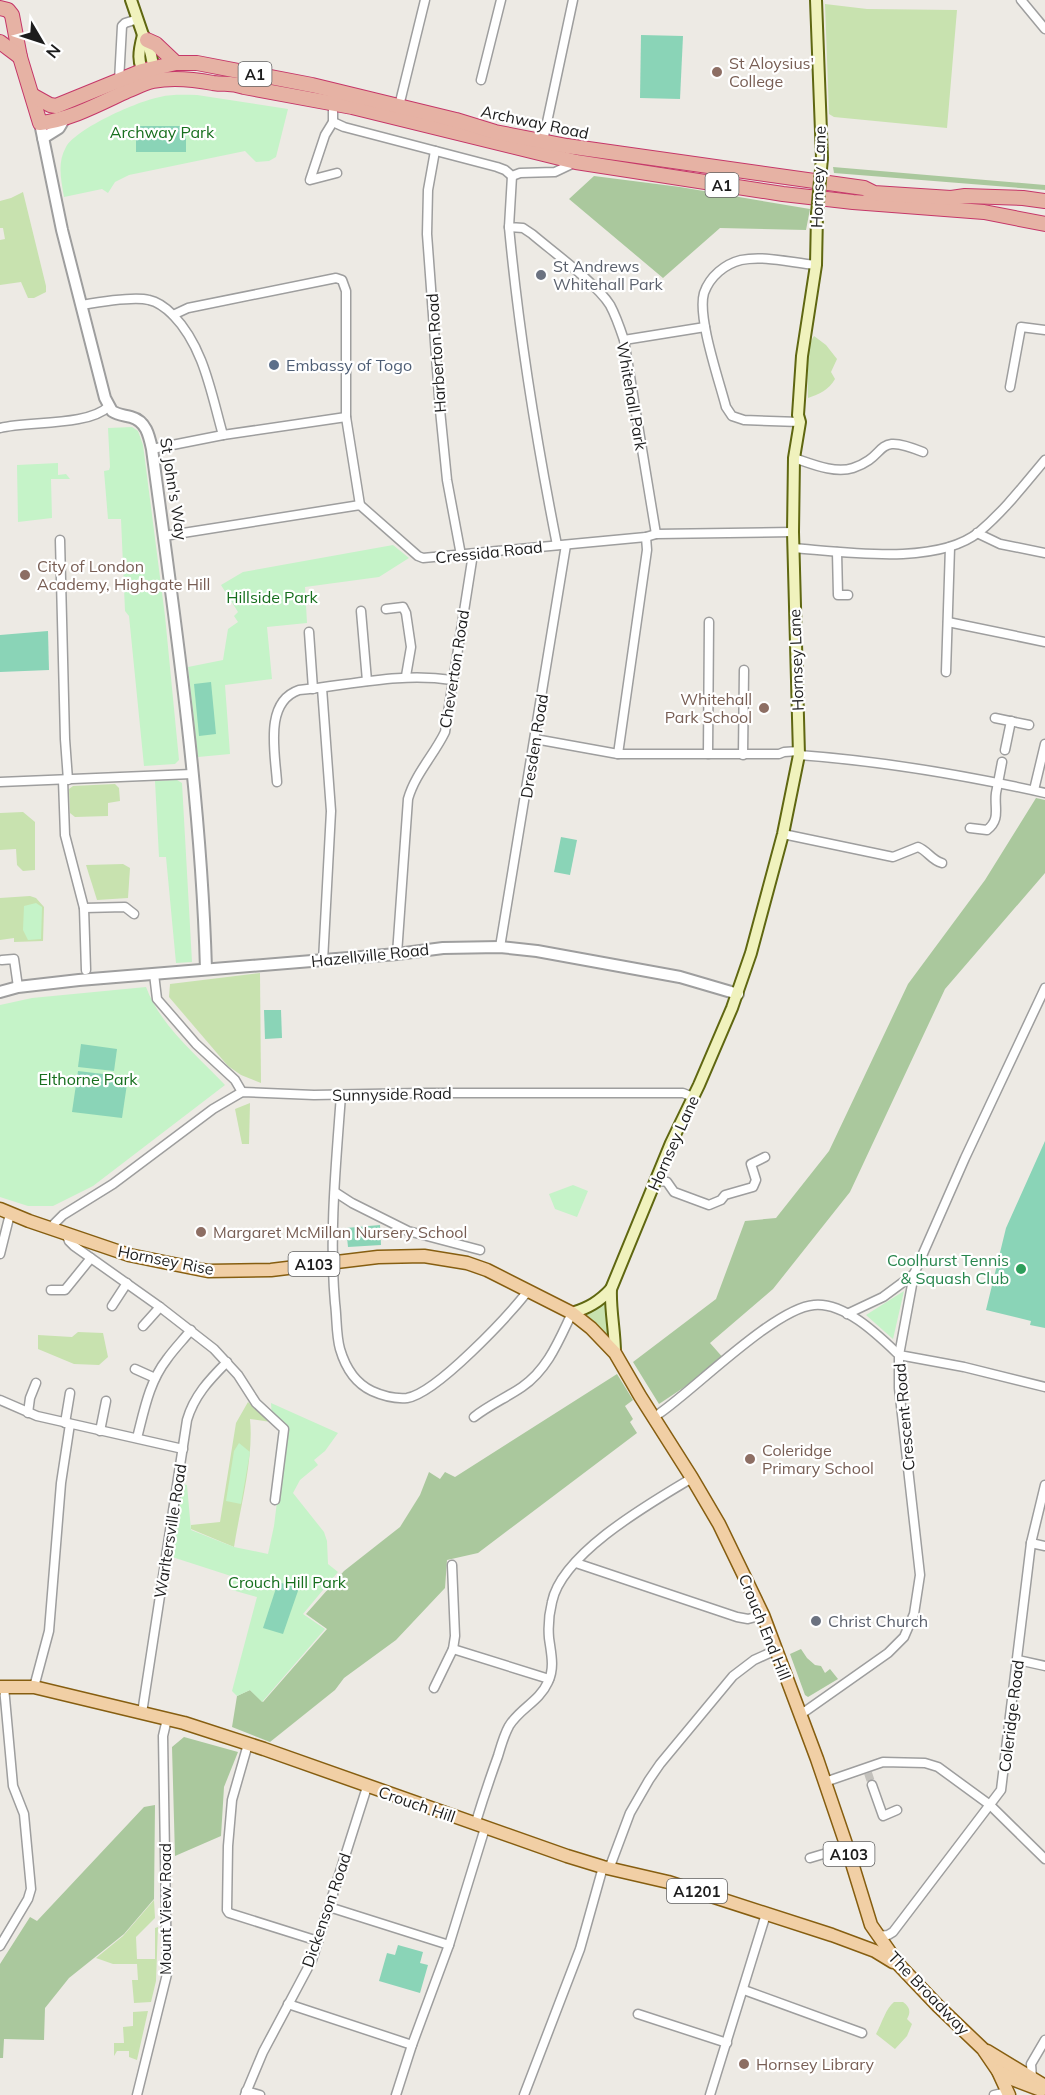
<svg xmlns="http://www.w3.org/2000/svg" width="1045" height="2095" font-family="Mulish,sans-serif">
<rect width="100%" height="100%" fill="#edeae4"/>
<g fill="#c8e2af">
<path d="M 825,4 L 867,9 L 957,10 L 947,128 L 834,117 L 829,114 Z"/>
<path d="M 23,192 L 46,286 L 46,292 L 34,298 L 28,298 L 21,282 L 0,285 L 0,240 L 5,239 L 3,228 L 0,228 L 0,201 L 11,198 Z"/>
<path d="M 814,336 L 826,345 L 837,359 L 831,372 L 835,379 C 829,390 819,394 808,398 C 808,382 805,348 814,336 Z"/>
<path d="M 115,784 L 119,788 L 120,801 L 108,803 L 108,816 L 75,817 L 70,813 L 69,789 L 73,786 Z"/>
<path d="M 23,812 L 35,822 L 35,870 L 23,871 L 17,865 L 16,849 L 0,850 L 0,813 Z"/>
<path d="M 123,864 L 130,868 L 128,898 L 97,900 L 86,865 Z"/>
<path d="M 30,896 L 36,898 L 44,907 L 43,941 L 14,942 L 14,938 L 0,940 L 0,898 Z"/>
<path d="M 260,973 L 261,1083 L 241,1075 L 228,1066 L 169,997 L 170,984 Z"/>
<path d="M 250,1103 L 249,1144 L 242,1144 L 235,1109 Z"/>
<path d="M 611,1289 L 609,1332 L 605,1341 L 572,1313 Z"/>
<path d="M 78,1332 L 103,1333 L 108,1357 L 99,1365 L 74,1364 L 38,1349 L 38,1335 L 72,1337 Z"/>
<path d="M 248,1402 L 271,1422 L 250,1419 C 254,1458 240,1508 234,1547 L 191,1529 L 191,1525 L 220,1522 L 236,1423 Z"/>
<path d="M 154,1900 L 155,1918 L 136,1937 L 137,1959 L 155,1959 L 155,1928 L 158,1927 L 156,1981 L 151,2002 L 134,2003 L 132,1980 L 138,1980 L 137,1964 L 113,1964 L 96,1958 L 123,1936 Z"/>
<path d="M 894,2002 L 903,2002 C 910,2007 911,2012 907,2019 L 912,2024 L 907,2036 L 895,2049 L 876,2034 C 882,2023 886,2008 894,2002 Z"/>
<path d="M 148,2011 L 137,2060 L 129,2057 L 129,2051 L 117,2051 L 114,2056 L 114,2043 L 124,2043 L 123,2027 L 133,2026 L 133,2012 Z"/>
</g>
<g fill="#aac89d">
<path d="M 833,167 L 1045,185 L 1045,190 L 834,173 Z"/>
<path d="M 594,176 L 680,187 L 810,209 L 806,230 L 720,228 L 663,278 L 569,199 Z"/>
<path d="M 1036,798 L 1045,800 L 1045,873 L 945,989 L 850,1192 L 773,1289 L 710,1343 L 725,1360 L 659,1404 L 633,1362 L 716,1299 L 745,1221 L 776,1218 L 829,1151 L 908,984 L 985,880 Z"/>
<path d="M 617,1374 L 633,1400 L 625,1406 L 633,1419 L 630,1422 L 637,1433 L 478,1553 L 447,1560 L 445,1588 L 396,1640 L 344,1678 L 335,1690 L 270,1742 L 232,1727 L 237,1696 L 250,1690 L 263,1702 L 327,1629 L 306,1614 L 344,1571 L 400,1527 L 420,1495 L 429,1472 L 440,1479 L 445,1472 L 455,1477 Z"/>
<path d="M 801,1649 L 807,1658 L 815,1665 L 821,1666 L 825,1673 L 830,1669 L 838,1679 L 808,1697 L 805,1695 L 790,1654 Z"/>
<path d="M 184,1737 L 238,1752 L 224,1787 L 221,1836 L 175,1856 L 172,1747 Z"/>
<path d="M 155,1805 L 154,1899 L 124,1934 L 69,1978 L 45,2008 L 44,2040 L 4,2039 L 3,2058 L 0,2058 L 0,1964 L 30,1917 L 37,1921 L 144,1807 Z"/>
</g>
<g fill="#c5f3c8">
<path d="M 197,95 L 288,109 L 276,157 L 269,161 L 256,162 L 245,151 L 129,175 L 115,182 L 108,193 L 102,189 L 64,197 C 61,179 57,163 66,147 C 77,128 138,101 160,97 C 172,94 185,95 197,95 Z"/>
<path d="M 132,427 L 138,431 L 143,445 L 165,616 L 179,760 L 175,764 L 144,766 L 129,616 L 125,611 L 121,519 L 108,519 L 104,471 L 109,470 L 110,467 L 108,428 Z"/>
<path d="M 58,463 L 58,475 L 66,474 L 70,479 L 51,479 L 52,518 L 18,522 L 17,465 Z"/>
<path d="M 393,545 L 409,558 L 379,577 L 305,587 L 307,623 L 267,627 L 272,679 L 225,685 L 230,754 L 198,757 L 188,667 L 223,660 L 228,629 L 238,622 L 234,616 L 238,612 L 221,585 L 243,572 Z"/>
<path d="M 177,780 L 182,783 L 192,962 L 176,963 L 166,857 L 159,857 L 155,781 Z"/>
<path d="M 36,903 L 42,907 L 41,939 L 28,940 L 23,930 L 24,906 Z"/>
<path d="M 146,987 C 161,1027 197,1055 225,1085 L 93,1186 L 53,1206 L 28,1206 L 0,1197 L 0,1005 L 32,998 Z"/>
<path d="M 573,1185 L 588,1191 L 577,1217 L 555,1209 L 549,1194 Z"/>
<path d="M 904,1291 L 893,1339 L 866,1315 Z"/>
<path d="M 271,1403 L 338,1433 L 325,1451 L 314,1460 L 318,1465 L 300,1480 L 293,1493 L 324,1532 L 327,1541 L 328,1564 L 338,1572 L 303,1614 L 325,1629 L 262,1702 L 250,1690 L 237,1696 L 232,1691 L 257,1597 L 232,1590 L 234,1577 L 166,1555 L 181,1484 L 187,1485 L 191,1530 L 234,1547 L 268,1554 L 274,1526 L 286,1429 L 272,1418 Z"/>
<path d="M 239,1443 L 250,1452 L 241,1504 L 226,1501 L 234,1451 Z"/>
</g>
<g fill="#8ad4b7">
<path d="M 641,35 L 683,36 L 680,99 L 640,98 Z"/>
<rect x="136" y="126" width="50" height="26"/>
<path d="M 48,631 L 49,670 L 0,672 L 0,635 Z"/>
<path d="M 211,682 L 216,734 L 199,736 L 194,684 Z"/>
<path d="M 561,837 L 577,840 L 570,875 L 554,872 Z"/>
<path d="M 264,1010 L 281,1010 L 282,1038 L 265,1039 Z"/>
<path d="M 81,1044 L 117,1049 L 114,1071 L 78,1067 Z"/>
<path d="M 78,1071 L 128,1077 L 122,1118 L 72,1112 Z"/>
<path d="M 1045,1141 L 1045,1328 L 1030,1325 L 1031,1321 L 986,1310 L 1006,1228 Z"/>
<path d="M 380,1225 L 381,1245 L 348,1247 L 346,1228 Z"/>
<path d="M 278,1582 L 299,1588 L 283,1634 L 263,1628 Z"/>
<path d="M 398,1945 L 423,1952 L 420,1963 L 428,1965 L 420,1993 L 379,1981 L 387,1953 L 395,1955 Z"/>
</g>
<g fill="none" stroke-linecap="round" stroke-linejoin="round">
<path stroke="#c3c1bc" stroke-width="8" stroke-dasharray="8 4" stroke-linecap="butt" d="M 868,1773 L 872,1785"/>
<g stroke="#9e9e9e" stroke-width="11">
<g id="minor">
<path d="M 1021,0 L 1045,29"/>
<path d="M 481,80 L 501,0"/>
<path d="M 119,81 L 122,26 L 125,23 L 138,19"/>
<path d="M 335,104 L 333,110 L 333,122 L 325,135 L 310,180 L 337,173"/>
<path d="M 399,106 L 425,0"/>
<path d="M 333,122 L 344,127 L 497,167 L 505,170 L 512,176 L 520,173 L 555,172 L 576,162"/>
<path d="M 543,141 L 573,0"/>
<path d="M 435,151 L 428,190 L 427,234 L 440,410 L 447,480 L 461,555"/>
<path d="M 512,176 L 509,227 L 523,228 L 532,234 C 553,252 596,283 610,305 C 616,316 620,328 624,340 L 656,534"/>
<path d="M 509,227 C 519,334 536,439 557,545"/>
<path d="M 82,305 C 99,302 133,296 149,300 C 159,302 166,308 173,315 L 188,308 L 336,278 L 342,280 L 346,291 L 346,417 L 360,505"/>
<path d="M 173,315 C 204,347 211,393 223,435"/>
<path d="M 624,340 L 705,327"/>
<path d="M 1010,387 L 1021,327 L 1045,330"/>
<path d="M 800,422 L 744,420 L 732,416 L 726,407 C 719,380 697,317 704,293 C 710,276 725,264 741,260 C 764,255 792,263 816,265"/>
<path d="M 0,428 C 28,421 88,426 108,407"/>
<path d="M 152,449 L 223,435 L 346,417"/>
<path d="M 794,458 C 812,464 835,474 853,468 C 890,456 872,431 923,452"/>
<path d="M 977,533 L 1000,544 L 1045,553"/>
<path d="M 164,536 L 360,505 L 418,556 L 423,558 L 646,537 L 656,534 L 793,532"/>
<path d="M 60,540 L 65,739 L 68,780"/>
<path d="M 793,548 C 845,552 937,566 979,532 C 1004,511 1024,485 1045,460"/>
<path d="M 837,552 L 838,595 L 848,595"/>
<path d="M 386,609 L 403,607 L 406,613 L 411,647 L 406,676"/>
<path d="M 361,611 L 367,681"/>
<path d="M 948,622 L 1045,642"/>
<path d="M 309,632 L 313,689"/>
<path d="M 946,672 L 950,547"/>
<path d="M 322,688 L 331,811 L 323,961"/>
<path d="M 995,718 L 1029,725"/>
<path d="M 535,739 L 618,754 L 779,754 L 784,752 L 799,751"/>
<path d="M 1005,750 L 1011,721"/>
<path d="M 618,754 L 647,550 L 646,537"/>
<path d="M 708,754 L 709,622"/>
<path d="M 743,755 L 744,670"/>
<path d="M 799,755 C 881,761 964,775 1045,793"/>
<path d="M 63,780 L 65,835 L 84,908 L 86,970"/>
<path d="M 0,782 L 192,774"/>
<path d="M 277,782 C 275,752 264,702 299,690 C 351,685 400,672 452,680"/>
<path d="M 1034,790 L 1045,744"/>
<path d="M 970,828 L 987,830 C 1001,819 994,808 996,793 C 998,783 1000,773 1002,762"/>
<path d="M 783,834 L 893,857 L 918,847 C 928,851 931,860 942,863"/>
<path d="M 84,908 L 125,907 L 134,914"/>
<path d="M 500,947 L 566,545"/>
<path d="M 397,954 L 408,799 C 415,774 434,755 445,732 L 473,554"/>
<path d="M 2,960 L 14,959 L 18,987"/>
<path d="M 154,974 L 157,999 L 196,1044 L 235,1080 L 242,1092"/>
<path d="M 1045,988 L 965,1158 L 914,1274 L 899,1355 L 964,1367 L 1045,1387"/>
<path d="M 341,1095 C 336,1164 329,1234 335,1303 C 337,1318 336,1335 340,1349 C 345,1366 355,1383 372,1391 C 383,1396 394,1399 407,1398 C 437,1393 508,1316 528,1291"/>
<path d="M 656,1180 L 667,1182 L 674,1192 L 709,1205 L 721,1200 L 725,1195 L 753,1187 L 756,1180 L 751,1164 L 765,1157"/>
<path d="M 335,1192 L 352,1203 L 408,1231 L 480,1250"/>
<path d="M 50,1228 L 63,1215 L 113,1184 L 213,1109 L 242,1092 L 314,1095 L 421,1093 L 683,1093 L 693,1097"/>
<path d="M 66,1233 L 69,1241 L 74,1246 L 160,1307 L 214,1349 L 238,1375 L 256,1403 L 284,1429 L 275,1500"/>
<path d="M 0,1254 L 10,1214"/>
<path d="M 51,1290 L 65,1290 L 91,1258"/>
<path d="M 112,1306 L 127,1283"/>
<path d="M 847,1314 L 883,1297 L 914,1274"/>
<path d="M 143,1326 L 160,1307"/>
<path d="M 135,1369 L 155,1378"/>
<path d="M 0,1400 L 37,1416 L 183,1449"/>
<path d="M 28,1413 L 30,1398 L 36,1383"/>
<path d="M 660,1413 C 696,1388 775,1308 814,1305 C 845,1302 879,1336 899,1355 L 899,1388 L 920,1575 L 914,1614 L 904,1637 L 888,1653 L 800,1715"/>
<path d="M 474,1417 C 489,1405 506,1398 522,1387 C 548,1369 559,1340 572,1313"/>
<path d="M 65,1423 L 70,1393"/>
<path d="M 100,1431 L 106,1401"/>
<path d="M 137,1438 C 144,1411 149,1382 167,1359 C 174,1349 183,1340 191,1330"/>
<path d="M 1031,1543 L 1045,1546"/>
<path d="M 576,1563 L 737,1617 L 748,1619 L 763,1615"/>
<path d="M 453,1649 L 549,1679"/>
<path d="M 1018,1660 L 1045,1666"/>
<path d="M 34,1687 L 49,1631 L 61,1483 L 70,1424"/>
<path d="M 434,1688 L 453,1649 L 455,1636 L 452,1565"/>
<path d="M 142,1713 L 187,1420 C 194,1396 209,1380 227,1362"/>
<path d="M 248,1744 L 232,1800 L 228,1846 L 227,1910 L 229,1913 L 318,1941"/>
<path d="M 825,1782 L 883,1762 L 925,1763 L 938,1767 L 990,1805 L 1045,1859"/>
<path d="M 872,1785 L 883,1816 L 897,1810"/>
<path d="M 475,1825 C 482,1802 490,1778 498,1756 C 501,1746 504,1735 509,1726 C 520,1708 539,1702 548,1682 C 555,1668 551,1653 549,1638 C 548,1626 549,1614 552,1602 C 562,1553 652,1502 692,1478"/>
<path d="M 810,1858 L 847,1847"/>
<path d="M 609,1869 L 630,1813 L 649,1780 L 660,1764 L 733,1676 L 754,1660 L 776,1650"/>
<path d="M 329,1907 L 449,1945"/>
<path d="M 877,1936 L 888,1935 L 893,1932 L 1001,1790 L 1031,1543 L 1045,1485"/>
<path d="M 0,1946 L 28,1899 L 31,1889 L 24,1814 L 13,1786 L 4,1687"/>
<path d="M 744,1990 L 862,2033"/>
<path d="M 288,2004 L 412,2045"/>
<path d="M 638,2014 L 727,2043"/>
<path d="M 1032,2078 L 1031,2064 L 1045,2040"/>
<path d="M 246,2091 L 260,2095"/>
<path d="M 137,2095 L 167,1974 L 163,1736 L 167,1719"/>
<path d="M 245,2095 L 263,2052 L 312,1960 L 367,1787"/>
<path d="M 396,2095 L 412,2045 L 449,1945 L 485,1828"/>
<path d="M 524,2095 L 580,1949 L 603,1867"/>
<path d="M 710,2095 L 766,1914"/>
<path d="M 994,2095 L 1007,2092"/>
</g>
</g>
<g stroke="#9e9e9e" stroke-width="14">
<g id="tertiary">
<path d="M 40,123 L 62,230 L 105,398 L 112,411 C 118,415 124,415 131,417 C 146,421 149,435 152,449 C 175,621 201,795 206,969"/>
<path d="M 43,138 L 59,128 L 65,118"/>
<path d="M 0,992 L 18,987 L 79,980 L 397,954 L 443,948 L 500,947 L 537,951 L 680,977 L 738,994"/>
</g>
</g>
<g stroke="#5f6711" stroke-width="14">
<g id="secondary">
<path d="M 131,0 L 143,35 C 149,43 155,65 152,75"/>
<path d="M 816,0 L 822,158"/>
<path d="M 143,35 C 139,50 136,64 147,77"/>
<path d="M 572,1313 C 588,1308 599,1302 611,1289"/>
<path d="M 615,1353 C 615,1331 610,1310 611,1289 L 671,1143 L 699,1085 L 732,1008 L 751,953 L 783,834 L 799,755 L 793,532 L 794,458 L 800,422 L 798,415 L 802,356 L 816,265 L 817,214"/>
</g>
</g>
<g stroke="#865e10" stroke-width="15">
<g id="primary">
<path d="M 0,1209 L 29,1221 L 129,1255 L 208,1271 L 271,1270 L 378,1257 L 424,1256 L 467,1263 L 487,1270 L 572,1313 L 591,1328 L 615,1353 L 640,1396 L 692,1478 L 719,1524 L 763,1615 L 817,1759 L 847,1847 L 871,1925 L 899,1965 L 938,2006 L 983,2049 L 998,2071 L 1009,2095"/>
<path d="M 0,1687 L 34,1687 L 184,1723 L 264,1749 L 567,1856 L 603,1867 L 668,1882 L 832,1935 L 875,1951 L 893,1962"/>
<path d="M 987,2051 L 1045,2086"/>
<path d="M 998,2071 L 1012,2079 L 1041,2090"/>
</g>
</g>
<g stroke="#c53769" stroke-width="16">
<g id="trunk">
<path d="M 0,8 L 8,10 L 12,15 L 20,57 L 40,123 C 70,120 99,104 127,91 C 135,88 144,83 153,81 C 173,77 192,79 213,83 C 225,85 230,82 244,87 L 352,107 L 576,162 L 783,194 L 853,202 L 984,212 L 1045,224"/>
<path d="M 147,40 L 156,44 L 176,63"/>
<path d="M 0,42 L 20,57"/>
<path d="M 32,95 L 50,105 L 56,106 L 142,71 L 176,63 L 197,63 L 312,85 L 456,120 L 495,132 L 567,146 L 864,188 L 874,193 L 951,198 L 965,196 L 1023,198 L 1045,201"/>
</g>
</g>
<use href="#minor" stroke="#fff" stroke-width="8"/>
<use href="#tertiary" stroke="#fff" stroke-width="10"/>
<use href="#secondary" stroke="#f0f2bd" stroke-width="10"/>
<use href="#primary" stroke="#f1cfa5" stroke-width="12"/>
<use href="#trunk" stroke="#e6b2a4" stroke-width="14"/>
<g stroke="#5f6711" stroke-width="14" stroke-linecap="butt">
<path id="secondary-bridge" d="M 817,214 L 822,158"/>
</g>
<use href="#secondary-bridge" stroke="#f0f2bd" stroke-width="10"/>
</g>
<g fill="#8d6e63" stroke="#fff" stroke-width="2">
<circle cx="717" cy="72" r="6"/>
<circle cx="25" cy="575" r="6"/>
<circle cx="764" cy="708" r="6"/>
<circle cx="201" cy="1232" r="6"/>
<circle cx="750" cy="1459" r="6"/>
<circle cx="744" cy="2064" r="6"/>
</g>
<g fill="#6b7280" stroke="#fff" stroke-width="2">
<circle cx="541" cy="275" r="6"/>
<circle cx="816" cy="1621" r="6"/>
</g>
<circle fill="#5c6f8a" stroke="#fff" stroke-width="2" cx="274" cy="365" r="6"/>
<circle fill="#2e9e5b" stroke="#fff" stroke-width="2" cx="1021" cy="1269" r="6"/>
<g text-anchor="middle" dominant-baseline="central" stroke-width="4.5" stroke-linejoin="round" paint-order="stroke">
<g fill="#fff" stroke="#616161" stroke-width="1.5">
<rect x="238.5" y="62" width="33" height="24" rx="4.5"/>
<rect x="705.5" y="173" width="33" height="24" rx="4.5"/>
<rect x="288.5" y="1252" width="51" height="24" rx="4.5"/>
<rect x="823.5" y="1842" width="51" height="24" rx="4.5"/>
<rect x="667" y="1879" width="60" height="24" rx="4.5"/>
</g>
<g font-size="15" font-weight="bold" fill="#1d1d1d">
<text x="255" y="74">A1</text>
<text x="722" y="185">A1</text>
<text x="314" y="1264">A103</text>
<text x="849" y="1854">A103</text>
<text x="697" y="1891">A1201</text>
</g>
<g font-size="16" fill="#785e54" stroke="#fff" text-anchor="start">
<text x="729" y="63">St Aloysius'<tspan x="729" dy="18">College</tspan></text>
<text x="37" y="566">City of London<tspan x="37" dy="18">Academy, Highgate Hill</tspan></text>
<text x="752" y="699" text-anchor="end">Whitehall<tspan x="752" dy="18">Park School</tspan></text>
<text x="213" y="1232">Margaret McMillan Nursery School</text>
<text x="762" y="1450">Coleridge<tspan x="762" dy="18">Primary School</tspan></text>
<text x="756" y="2064">Hornsey Library</text>
</g>
<g font-size="16" fill="#1d1d1d" stroke="#fff">
<text transform="translate(535 122) rotate(12)">Archway Road</text>
<text transform="translate(818 177) rotate(-88)">Hornsey Lane</text>
<text transform="translate(436 353) rotate(-94)">Harberton Road</text>
<text transform="translate(632 396) rotate(80)">Whitehall Park</text>
<text transform="translate(174 489) rotate(81)">St John's Way</text>
<text transform="translate(489 552) rotate(-6)">Cressida Road</text>
<text transform="translate(796 660) rotate(-92)">Hornsey Lane</text>
<text transform="translate(454 669) rotate(-81)">Cheverton Road</text>
<text transform="translate(534 746) rotate(-81)">Dresden Road</text>
<text transform="translate(370 955) rotate(-6)">Hazellville Road</text>
<text transform="translate(392 1094) rotate(-1)">Sunnyside Road</text>
<text transform="translate(673 1143) rotate(-66)">Hornsey Lane</text>
<text transform="translate(166 1260) rotate(11)">Hornsey Rise</text>
<text transform="translate(904 1417) rotate(-95)">Crescent Road</text>
<text transform="translate(170 1531) rotate(-81)">Warltersville Road</text>
<text transform="translate(765 1627) rotate(68)">Crouch End Hill</text>
<text transform="translate(1011 1716) rotate(-83)">Coleridge Road</text>
<text transform="translate(417 1804) rotate(19)">Crouch Hill</text>
<text transform="translate(165 1909) rotate(-90)">Mount View Road</text>
<text transform="translate(326 1910) rotate(-71)">Dickenson Road</text>
<text transform="translate(929 1993) rotate(46)">The Broadway</text>
</g>
<g font-size="16" fill="#176f1e" stroke="#fff">
<text x="162" y="132">Archway Park</text>
<text x="272" y="597">Hillside Park</text>
<text x="88" y="1079">Elthorne Park</text>
<text x="287" y="1582">Crouch Hill Park</text>
</g>
<g font-size="16" fill="#5b616d" stroke="#fff" text-anchor="start">
<text x="553" y="266">St Andrews<tspan x="553" dy="18">Whitehall Park</tspan></text>
<text x="828" y="1621">Christ Church</text>
</g>
<g font-size="16" fill="#4e5e75" stroke="#fff" text-anchor="start">
<text x="286" y="365">Embassy of Togo</text>
</g>
<g font-size="16" fill="#27864d" stroke="#fff" text-anchor="end">
<text x="1009" y="1260">Coolhurst Tennis<tspan x="1009" dy="18">&amp; Squash Club</tspan></text>
</g>
</g>
<g transform="translate(42 42) rotate(129)" stroke="#ffffff" stroke-width="4.5" paint-order="stroke">
<path d="M0-4.5L10 22L0 15L-10 22Z" fill="#1d1d1d"/>
<text y="-9" font-size="16" font-weight="bold" text-anchor="middle" fill="#1d1d1d">N</text>
</g>
</svg>
